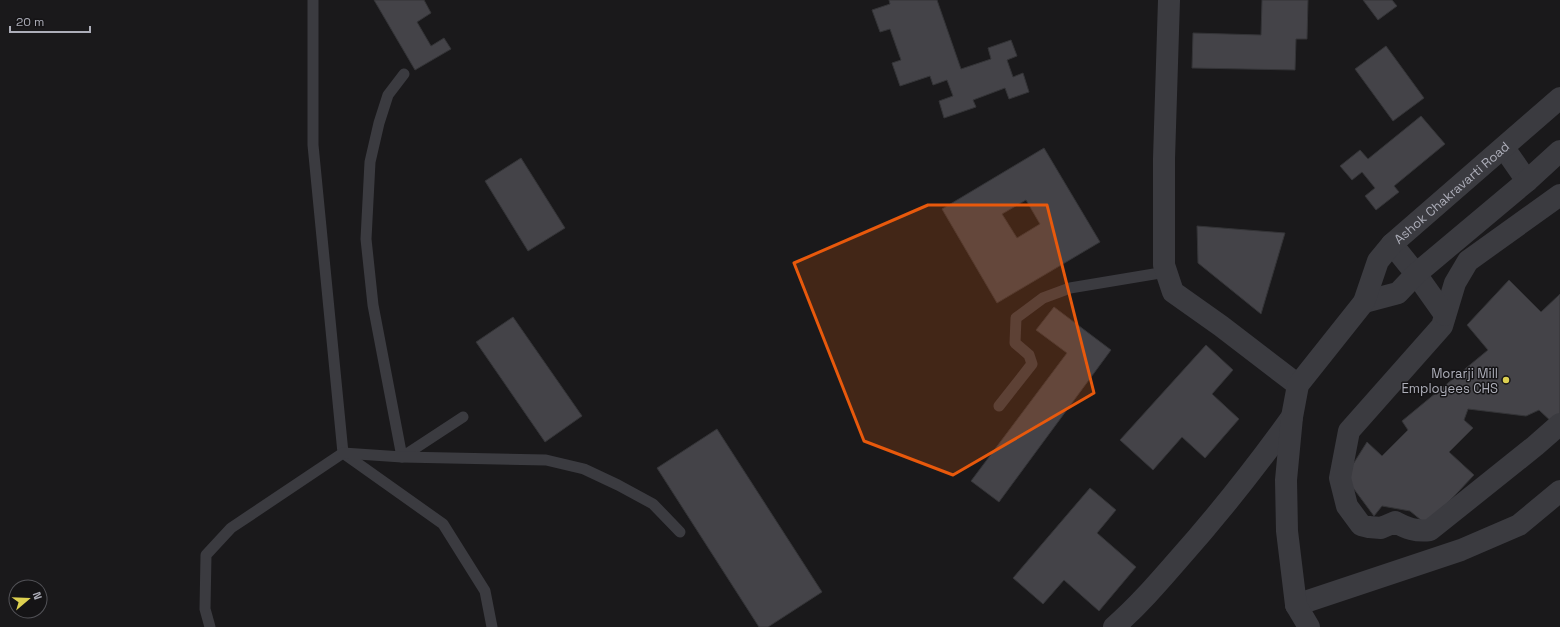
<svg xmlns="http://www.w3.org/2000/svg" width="1560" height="627" font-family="'Space Grotesk',sans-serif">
<rect width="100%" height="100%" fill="#1a191b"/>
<g fill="#444348" stroke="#343437" fill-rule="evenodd">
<path d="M 374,0 L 424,0 L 431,13 L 417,22 L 431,46 L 444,38 L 451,49 L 415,70 Z"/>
<path d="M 889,0 L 937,0 L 961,69 L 991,59 L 988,48 L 1011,40 L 1017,56 L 1007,60 L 1013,77 L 1023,73 L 1029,92 L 1009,99 L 1005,88 L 973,100 L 976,107 L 944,118 L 939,101 L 953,96 L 947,80 L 933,85 L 930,76 L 900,86 L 892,63 L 901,60 L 890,29 L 880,32 L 872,10 L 890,4 Z"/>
<path d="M 1262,0 L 1308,0 L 1307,39 L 1296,39 L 1295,70 L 1192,68 L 1193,33 L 1261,35 Z"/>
<path d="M 1363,0 L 1392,0 L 1397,6 L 1378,20 Z"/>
<path d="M 1386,46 L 1424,98 L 1393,121 L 1355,69 Z"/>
<path d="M 1421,116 L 1445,144 L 1394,186 L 1399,192 L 1376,210 L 1365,196 L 1375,188 L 1362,172 L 1352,180 L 1340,166 L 1360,150 L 1368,159 Z"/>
<path d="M 1044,148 L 1100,242 L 997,303 L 942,209 ZM 1026,200 L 1040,224 L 1017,238 L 1002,214 Z"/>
<path d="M 521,158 L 565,228 L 528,251 L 485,181 Z"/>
<path d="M 1197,226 L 1285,233 L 1261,314 L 1198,263 Z"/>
<path d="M 1509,280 L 1541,312 L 1560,294 L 1560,420 L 1555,425 L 1539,410 L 1526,416 L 1468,409 L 1464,420 L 1473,428 L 1449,452 L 1474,475 L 1427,525 L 1410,511 L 1382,506 L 1374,516 L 1345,477 L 1367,442 L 1382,456 L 1408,430 L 1402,421 L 1488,350 L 1467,325 Z"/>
<path d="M 1054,307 L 1111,350 L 999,502 L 971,481 L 1067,353 L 1036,330 Z"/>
<path d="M 513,317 L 582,416 L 545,442 L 476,342 Z"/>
<path d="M 1206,345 L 1233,370 L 1212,394 L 1239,419 L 1205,458 L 1182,437 L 1153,470 L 1120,440 Z"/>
<path d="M 717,429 L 822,592 L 768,627 L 759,627 L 657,468 Z"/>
<path d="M 1090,488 L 1116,510 L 1097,533 L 1136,567 L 1099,611 L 1064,580 L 1043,604 L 1013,578 Z"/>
</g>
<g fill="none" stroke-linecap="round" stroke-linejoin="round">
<g stroke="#3b3b40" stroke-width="11">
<path d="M 313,0 L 313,145 L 343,453 L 443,524 L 485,591 L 492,627"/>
<path d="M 404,74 L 388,95 L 379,123 L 370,162 L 366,239 L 373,305 L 402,457 L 463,417"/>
<path d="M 999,406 L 1032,364 L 1029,355 L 1015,343 L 1016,318 L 1043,298 L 1070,288 L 1166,272"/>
<path d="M 210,627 L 205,609 L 206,555 L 231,528 L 343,453 L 402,457 L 546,460 L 584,469 L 618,485 L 653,504 L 680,532"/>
</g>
<g stroke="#3b3b40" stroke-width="22">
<path d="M 1169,0 L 1164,159 L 1164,265 L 1173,292 L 1221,326 L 1298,385"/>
<path d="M 1504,148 L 1527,181"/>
<path d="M 1560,195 L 1468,261 L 1455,283 L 1442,326 L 1349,431 L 1340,478 L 1347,506 L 1361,525 L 1369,527 L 1381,528 L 1395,522 C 1406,528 1416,532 1430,530 L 1535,446 L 1560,424"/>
<path d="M 1392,244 L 1416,274 L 1445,315"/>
<path d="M 1364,302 L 1398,293 L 1416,274 L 1527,181 L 1560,151"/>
<path d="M 1296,605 L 1461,550 L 1519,525 L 1560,491"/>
<path d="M 1114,627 C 1137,607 1157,584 1177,561 C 1218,515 1256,467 1292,417"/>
<path id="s1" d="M 1309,627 L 1296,605 L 1287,531 L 1286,480 L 1292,417 L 1298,385 L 1364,302 L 1378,261 L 1392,244 L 1560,98"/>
</g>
</g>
<path fill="#e8590c" fill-opacity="0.2" stroke="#e8590c" stroke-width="3" stroke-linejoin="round" d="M 928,205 L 1047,205 L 1094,393 L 953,475 L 864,441 L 794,263 Z"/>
<circle fill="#ddd050" stroke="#151416" stroke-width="1.5" cx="1506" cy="380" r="4"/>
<g text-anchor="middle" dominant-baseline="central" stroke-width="3" stroke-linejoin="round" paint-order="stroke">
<g font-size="13" fill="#adaeb9" stroke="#151416">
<text stroke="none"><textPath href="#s1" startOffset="497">Ashok Chakravarti Road</textPath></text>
</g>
<g font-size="13" fill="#adaeb9" stroke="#151416" text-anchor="end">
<text x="1498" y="373">Morarji Mill<tspan x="1498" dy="15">Employees CHS</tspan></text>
</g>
</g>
<g transform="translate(28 599) rotate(71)"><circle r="19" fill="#151416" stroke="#525257"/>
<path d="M0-3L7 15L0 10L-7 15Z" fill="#ddd050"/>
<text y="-6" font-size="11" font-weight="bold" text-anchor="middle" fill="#adaeb9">N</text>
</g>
<path d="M10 26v6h80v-6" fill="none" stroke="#adaeb9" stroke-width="2"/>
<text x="16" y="26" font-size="12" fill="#adaeb9" stroke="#151416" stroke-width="3" paint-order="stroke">20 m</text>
</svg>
